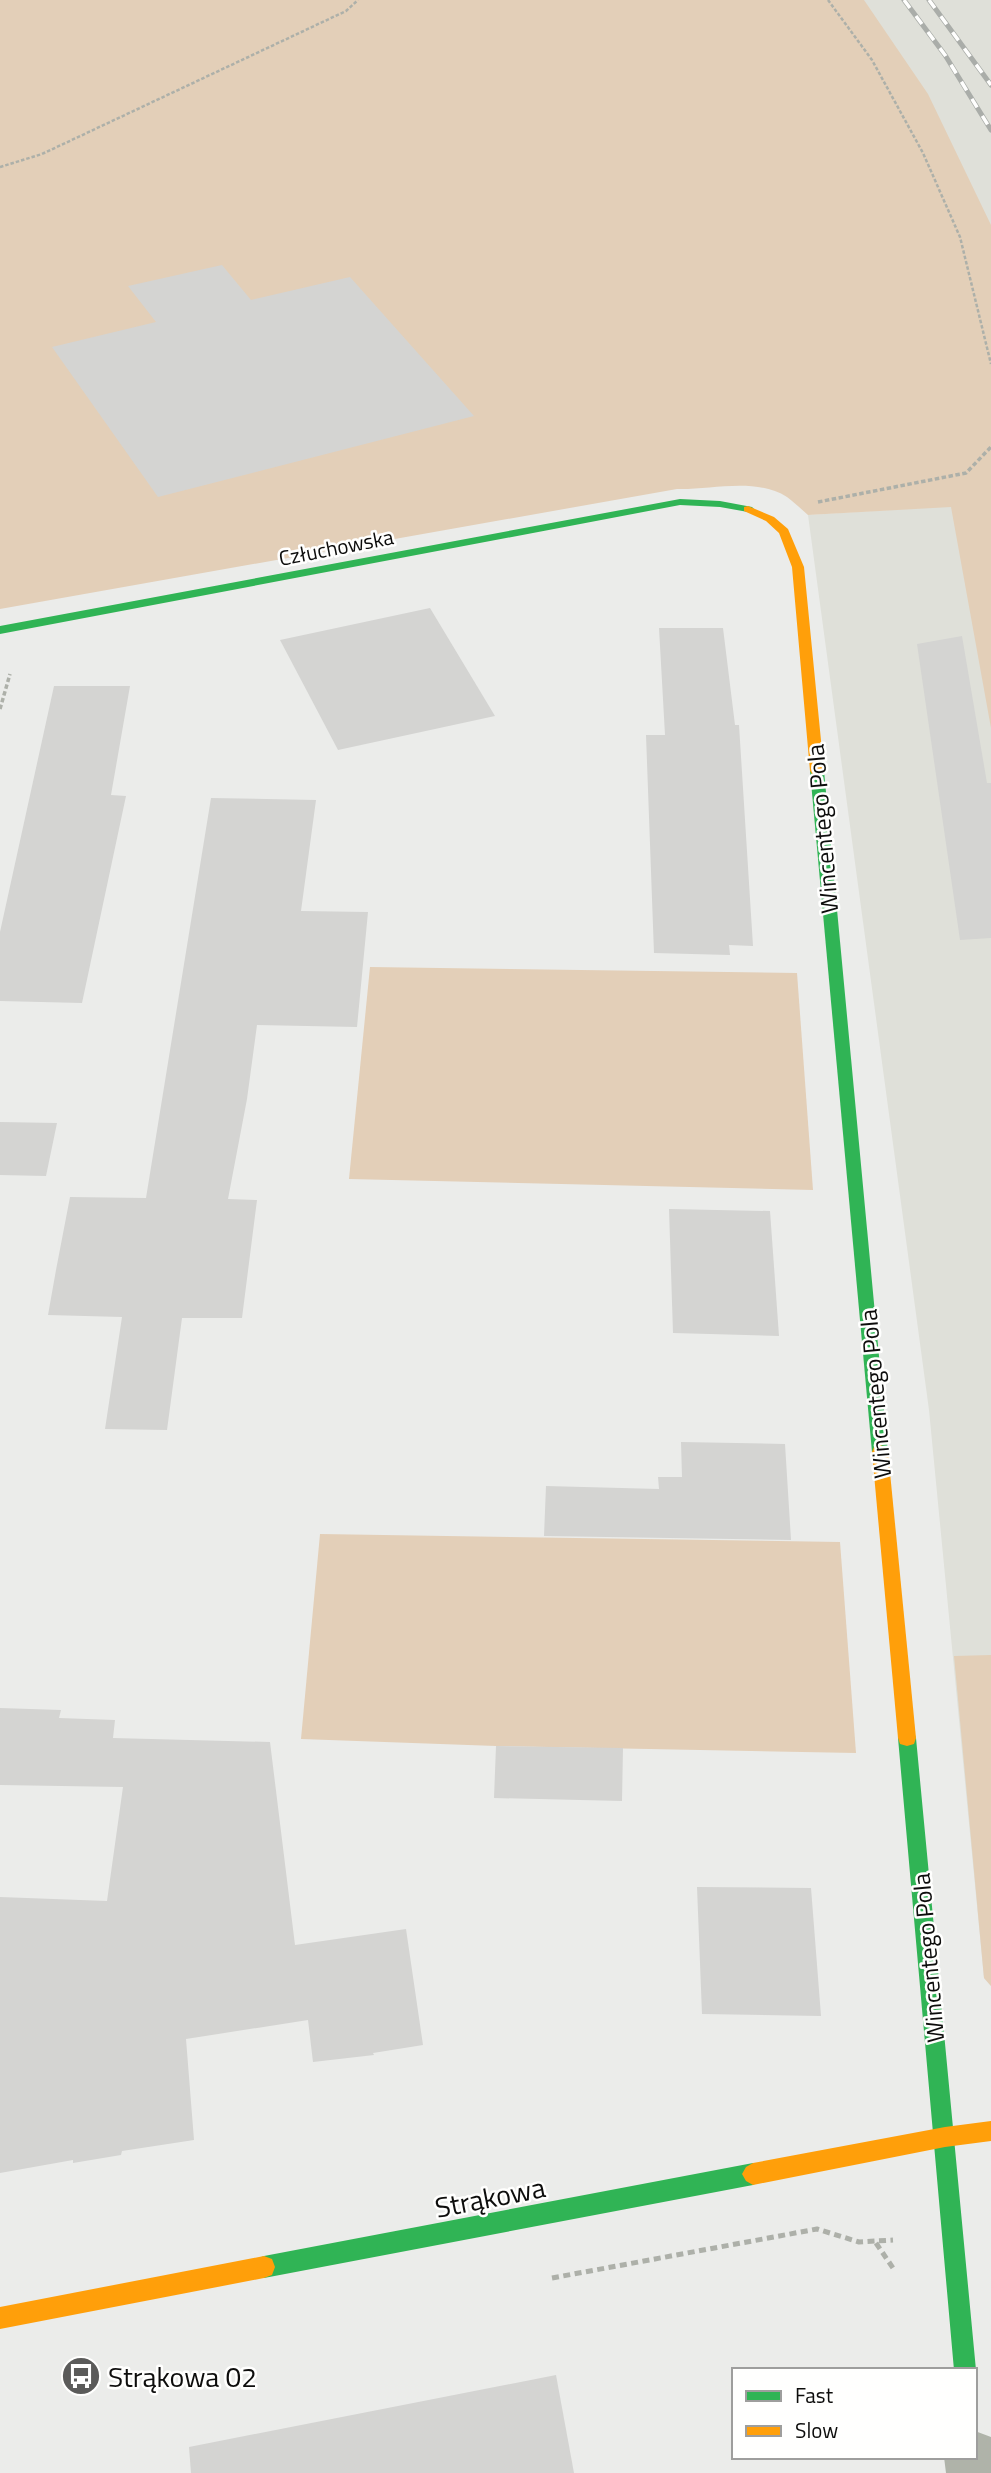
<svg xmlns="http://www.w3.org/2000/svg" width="991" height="2473" font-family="'Titillium Web',sans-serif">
<rect width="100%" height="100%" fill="#ebecea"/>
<path fill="#dfe0d9" d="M 726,0 L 991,0 L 991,1986 L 984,1978 L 929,1410 L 808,515 L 952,506 Z"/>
<g fill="#e3cfb8">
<path d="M 0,0 L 864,0 L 928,94 L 991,225 L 991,728 L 951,507 L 808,515 C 801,509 794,502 787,497 C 755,477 711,490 677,489 L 0,609 Z"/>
<path d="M 370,967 L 797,973 L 813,1190 L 349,1179 Z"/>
<path d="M 320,1534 L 840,1542 L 856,1753 L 496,1746 L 301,1739 Z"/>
<path d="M 991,1655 L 991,1986 L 984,1978 L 954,1656 Z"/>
</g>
<g fill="#d4d4d2">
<path d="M 222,265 L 251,300 L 350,277 L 474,416 L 158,497 L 52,347 L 156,322 L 128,286 Z"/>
<path d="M 430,608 L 495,716 L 338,750 L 280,640 Z"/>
<path d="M 659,628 L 723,628 L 735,725 L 739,725 L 753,946 L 729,945 L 730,955 L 654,953 L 646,735 L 665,735 Z"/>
<path d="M 962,636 L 987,783 L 991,783 L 991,938 L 960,940 L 917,644 Z"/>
<path d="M 54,686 L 130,686 L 111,795 L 126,796 L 82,1003 L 0,1001 L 0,932 Z"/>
<path d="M 211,798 L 316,800 L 301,911 L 368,912 L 357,1027 L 257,1025 L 247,1099 L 228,1199 L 257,1200 L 242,1318 L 182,1318 L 167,1430 L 105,1429 L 122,1317 L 48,1315 L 56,1270 L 70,1197 L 146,1198 Z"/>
<path d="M 0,1122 L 57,1123 L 46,1176 L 0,1175 Z"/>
<path d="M 669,1209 L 770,1211 L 779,1336 L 673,1333 Z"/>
<path d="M 681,1442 L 785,1444 L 791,1540 L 544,1536 L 546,1486 L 659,1489 L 658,1477 L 682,1477 Z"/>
<path d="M 0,1708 L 61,1710 L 59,1718 L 115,1720 L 113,1738 L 270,1742 L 295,1945 L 406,1929 L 423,2045 L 373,2053 L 374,2055 L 313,2062 L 308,2020 L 186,2039 L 194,2140 L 122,2151 L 121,2155 L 73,2163 L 73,2160 L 0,2173 L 0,1897 L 107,1901 L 123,1787 L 0,1785 Z"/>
<path d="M 496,1746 L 623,1748 L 622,1801 L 494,1798 Z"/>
<path d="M 697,1887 L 811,1888 L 821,2016 L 702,2014 Z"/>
<path d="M 556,2375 L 574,2473 L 191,2473 L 189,2447 Z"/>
</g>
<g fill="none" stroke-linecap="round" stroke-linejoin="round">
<g stroke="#adb0a9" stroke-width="2.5" stroke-dasharray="3.5 2" stroke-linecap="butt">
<path d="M 828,0 L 872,60 L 923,153 L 960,237 L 991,364"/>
<path d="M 0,167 L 42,154 L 346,11 L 358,0"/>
</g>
<g stroke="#adb0a9" stroke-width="3.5" stroke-dasharray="4.5 2.5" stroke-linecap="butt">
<path d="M 818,502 L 966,473 L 991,447"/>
<path d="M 0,709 L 10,674"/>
</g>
<g stroke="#adb0a9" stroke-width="5" stroke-dasharray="7 4.5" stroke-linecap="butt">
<path d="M 876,2243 L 893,2268"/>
<path d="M 552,2278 L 817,2229 L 859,2242 L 893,2240"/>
</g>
<path fill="#afb3a9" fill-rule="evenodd" d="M 975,2431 L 991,2437 L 991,2473 L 946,2473 L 944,2457 L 975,2457 Z"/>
<g fill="#30b455" fill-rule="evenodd">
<path d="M 680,499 L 720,501 L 752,507 L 754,509 L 748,512 L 720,507 L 680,505 L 0,634 L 0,626 Z"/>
<path d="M 817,767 L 824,771 L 888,1452 L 886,1457 L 880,1459 L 874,1457 L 872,1452 L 810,771 Z"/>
<path d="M 907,1730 L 914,1732 L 916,1738 L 976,2370 L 975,2372 L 975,2370 L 954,2370 L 898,1738 L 900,1732 Z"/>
<path d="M 753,2163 L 760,2167 L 764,2174 L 760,2181 L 753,2185 L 264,2278 L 256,2275 L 253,2267 L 256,2259 L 264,2256 Z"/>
</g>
<g fill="#ff9f0a" fill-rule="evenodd">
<path d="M 748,506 L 774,517 L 788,529 L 804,567 L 824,771 L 822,774 L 812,774 L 810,771 L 792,567 L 779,533 L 766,521 L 744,511 L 744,507 Z"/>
<path d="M 880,1445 L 886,1447 L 888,1452 L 916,1738 L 914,1744 L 907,1746 L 900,1744 L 898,1738 L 872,1452 L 874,1447 Z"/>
<path d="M 991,2121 L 991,2141 L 945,2147 L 753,2185 L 746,2181 L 742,2174 L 746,2167 L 753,2163 L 945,2127 Z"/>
<path d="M 264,2256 L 272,2259 L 275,2267 L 272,2275 L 264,2278 L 0,2329 L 0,2307 Z"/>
</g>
<g stroke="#aaada9" stroke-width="5">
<g id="rail">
<path d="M 904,0 L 945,55 L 991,130"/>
<path d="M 929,0 L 991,85"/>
</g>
</g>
<use href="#rail" stroke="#fffffe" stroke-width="3.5" stroke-dasharray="10" stroke-linecap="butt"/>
</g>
<defs>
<g id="bus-disc" transform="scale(2.0125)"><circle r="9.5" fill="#5b5b5a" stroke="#fffffe"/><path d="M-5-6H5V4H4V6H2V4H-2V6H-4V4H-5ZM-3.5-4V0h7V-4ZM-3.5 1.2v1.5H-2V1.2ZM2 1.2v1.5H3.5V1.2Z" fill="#fff"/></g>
</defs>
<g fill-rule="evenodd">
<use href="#bus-disc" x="81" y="2376"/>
</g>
<g text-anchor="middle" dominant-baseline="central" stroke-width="5" stroke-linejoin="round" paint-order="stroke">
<g font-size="21" fill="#0d0d0c" stroke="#fffffe">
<text transform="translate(336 547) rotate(-11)">Człuchowska</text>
</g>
<g font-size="24" fill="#0d0d0c" stroke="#fffffe">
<text transform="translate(822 829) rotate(-95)">Wincentego Pola</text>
<text transform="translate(875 1394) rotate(-95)">Wincentego Pola</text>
<text transform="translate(928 1958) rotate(-95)">Wincentego Pola</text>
</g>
<g font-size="28" fill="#0d0d0c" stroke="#fffffe">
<text transform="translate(490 2197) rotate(-11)">Strąkowa</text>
</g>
<g font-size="28" fill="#0d0d0c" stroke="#fffffe" text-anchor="start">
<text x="108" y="2376">Strąkowa 02</text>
</g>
</g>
<rect x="732" y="2368" width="245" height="91" fill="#fffffe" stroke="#9e9e9d" stroke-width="2"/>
<rect x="746" y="2391" width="35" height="10" fill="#30b455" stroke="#9e9e9d" stroke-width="2"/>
<text x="795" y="2403" font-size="21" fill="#0d0d0c">Fast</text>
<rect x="746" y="2426" width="35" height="10" fill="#ff9f0a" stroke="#9e9e9d" stroke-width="2"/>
<text x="795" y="2438" font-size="21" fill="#0d0d0c">Slow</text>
</svg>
